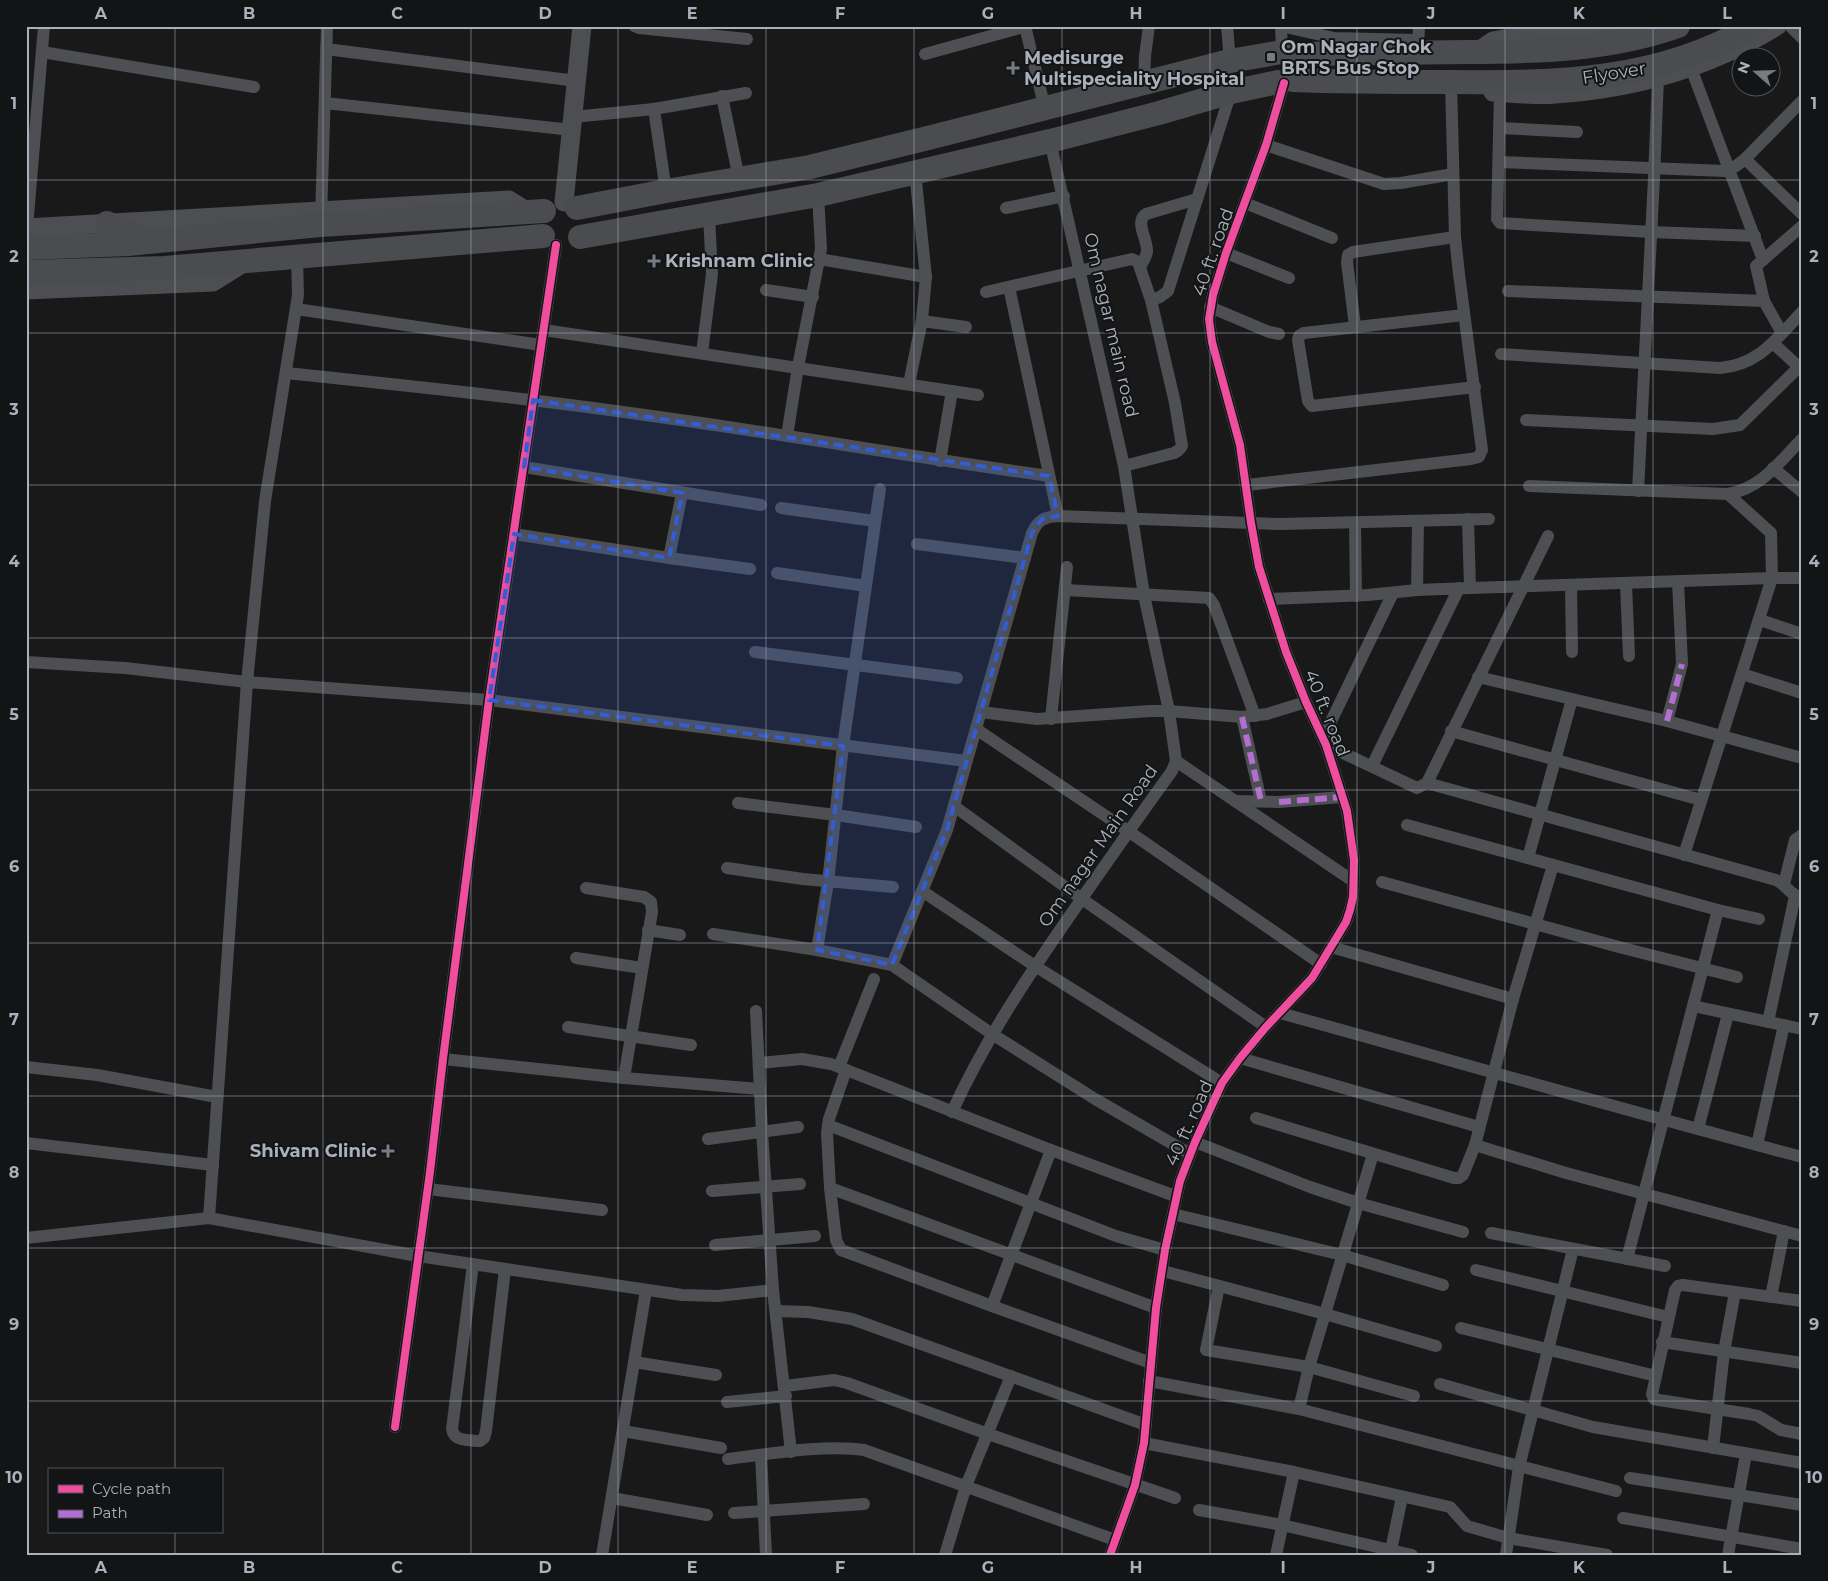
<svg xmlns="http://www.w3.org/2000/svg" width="1828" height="1581" font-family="Montserrat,sans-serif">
<rect width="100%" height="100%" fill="#19191a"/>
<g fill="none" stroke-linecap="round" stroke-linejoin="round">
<g stroke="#4d4f53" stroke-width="12">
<path d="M 634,26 L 639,28 L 747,39"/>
<path d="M 1025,26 L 1045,109"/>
<path d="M 1227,26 L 1230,61"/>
<path d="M 1281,26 L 1334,38 L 1417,40"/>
<path d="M 1281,26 L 1282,51"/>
<path d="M 1790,26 L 1802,38"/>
<path d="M 1418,48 L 1419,26"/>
<path d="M 326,49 L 577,81"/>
<path d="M 42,52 L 254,87"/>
<path d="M 925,54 L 1027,26"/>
<path d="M 1691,68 L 1763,260"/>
<path d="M 1144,82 L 1145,56 L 1149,26"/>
<path d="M 1500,93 L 1497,219 L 1500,223 L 1651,232 L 1755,236"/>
<path d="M 722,96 L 739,179"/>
<path d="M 325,103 L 572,130"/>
<path d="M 573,117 L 654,109"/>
<path d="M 1500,128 L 1577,132"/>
<path d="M 1266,145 L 1384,184 L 1401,183 L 1453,174"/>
<path d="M 1745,159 L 1802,214"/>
<path d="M 1500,162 L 1725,171 L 1736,166 L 1745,159 L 1802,101"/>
<path d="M 666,191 L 654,109 L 746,93"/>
<path d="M 1245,203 L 1332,238"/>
<path d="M 1006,208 L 1064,196"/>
<path d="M 321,218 L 327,26"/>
<path d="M 27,228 L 44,26"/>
<path d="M 1226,253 L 1289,278"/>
<path d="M 819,259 L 926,277"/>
<path d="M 1140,267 C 1143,262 1146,257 1147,252 C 1148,239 1134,222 1146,214 L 1197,199"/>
<path d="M 1009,287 L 1058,516"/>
<path d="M 766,290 L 813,297"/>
<path d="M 1508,291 L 1764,301 L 1782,333"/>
<path d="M 986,292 L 1132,259 L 1138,262 L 1151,300 L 1175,403 L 1182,446 L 1179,450 L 1174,453 L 1124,466"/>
<path d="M 1151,300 L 1160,297 L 1168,291 L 1231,92"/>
<path d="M 1764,301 L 1756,266 L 1802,226"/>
<path d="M 1210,307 L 1269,332 L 1279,334"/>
<path d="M 296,309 L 541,345"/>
<path d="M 1464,315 L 1304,333 L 1299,336 L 1298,340 L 1308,401 L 1312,406 L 1475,387"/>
<path d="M 922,321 L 966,327"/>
<path d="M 1355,326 L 1347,262 L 1348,255 L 1353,252 L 1455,237"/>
<path d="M 544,330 L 978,395"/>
<path d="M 1773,343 L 1802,370"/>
<path d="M 702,353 L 712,274 L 709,215"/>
<path d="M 1501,354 L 1720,368 C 1759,365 1777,338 1802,312"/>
<path d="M 286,373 C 410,386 535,399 659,417 C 789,435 919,458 1049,476"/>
<path d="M 909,384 L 922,320 L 926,277 L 915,172"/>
<path d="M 1526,420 L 1713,429 L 1740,425 L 1799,367"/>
<path d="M 787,436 L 798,367 L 821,249 L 818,195"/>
<path d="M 940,461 L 952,391"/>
<path d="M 524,467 L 761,505"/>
<path d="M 1773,468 L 1802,492"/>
<path d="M 1247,485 L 1471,459 L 1479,457 L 1482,450 L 1459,274 L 1455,237 L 1451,82"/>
<path d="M 1529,486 L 1728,494 C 1762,488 1779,462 1802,439"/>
<path d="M 1638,491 L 1654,178 L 1658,78"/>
<path d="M 781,508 L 875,521"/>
<path d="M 1468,519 L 1470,588"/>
<path d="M 1355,523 L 1356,596"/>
<path d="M 514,534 L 669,558 L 750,569"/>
<path d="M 917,544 L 1025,558"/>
<path d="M 669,558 L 682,493"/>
<path d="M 777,573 L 866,586"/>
<path d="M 1626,584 L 1629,656"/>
<path d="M 1571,585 L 1572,652"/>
<path d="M 1065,590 L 1209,598 L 1214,605 L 1255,716"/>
<path d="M 1417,590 L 1418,521"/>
<path d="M 1269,599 L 1368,595 L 1417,590 L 1470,588 L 1772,578 L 1802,578"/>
<path d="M 1760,620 L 1802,634"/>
<path d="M 755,652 L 957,678"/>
<path d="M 26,662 L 125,668 L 247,682 L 489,700 L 966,761"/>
<path d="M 1742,674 L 1802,693"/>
<path d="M 1478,677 L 1572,699"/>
<path d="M 981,712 L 1037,719 L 1150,711 L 1169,711 L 1242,717 L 1267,714 L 1306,702"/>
<path d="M 1242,717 L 1261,801"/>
<path d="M 1051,719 L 1067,567"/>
<path d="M 1667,721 L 1682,664 L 1678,582"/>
<path d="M 976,729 L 1128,831 L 1321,964"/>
<path d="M 1451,731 L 1701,800"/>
<path d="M 1323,738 L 1393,593"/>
<path d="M 1326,745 L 1417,788 L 1427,783 L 1548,536"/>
<path d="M 1176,761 L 1353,881"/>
<path d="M 1372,766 L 1459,588"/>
<path d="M 1427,783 L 1776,880 C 1788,886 1788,894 1802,898"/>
<path d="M 1235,801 L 1279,802 L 1342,797"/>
<path d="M 738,803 L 836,815 L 916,827"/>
<path d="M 954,806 L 1082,899 L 1266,1027"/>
<path d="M 1407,825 L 1718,910 L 1759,919"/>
<path d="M 1684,855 L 1772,578 L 1771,533 L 1728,494"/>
<path d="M 1528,858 L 1572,699 L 1667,721 L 1802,758"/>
<path d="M 727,868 L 803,879 L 893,887"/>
<path d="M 1382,882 L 1619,947 L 1737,977"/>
<path d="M 1784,884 L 1795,840 L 1802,835"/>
<path d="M 586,888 L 644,897 L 651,902 L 652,912 L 624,1078"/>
<path d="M 922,891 L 1035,966 L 1222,1083"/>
<path d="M 648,930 L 680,935"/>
<path d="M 713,934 L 817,950 L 892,965 L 992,1034 L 1095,1099 L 1190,1154"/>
<path d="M 1331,947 L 1513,999"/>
<path d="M 817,950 L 828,882 L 843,746 L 880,489"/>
<path d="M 576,958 L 642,968"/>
<path d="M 892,965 L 947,830 L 1032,533 C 1038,520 1044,517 1058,516 L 1280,524 L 1489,519"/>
<path d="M 1693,1006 L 1802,1029"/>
<path d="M 756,1011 L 762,1132 L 773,1290 L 791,1452"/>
<path d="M 1280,1013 C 1454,1061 1627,1111 1802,1157"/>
<path d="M 1768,1022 L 1795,896"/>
<path d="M 568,1027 L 691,1045"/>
<path d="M 1240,1058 L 1479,1127"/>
<path d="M 443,1059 L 624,1078 L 760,1089"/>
<path d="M 759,1063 L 802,1059 L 831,1064 L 1051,1150 L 1175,1196"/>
<path d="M 26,1067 L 97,1075 L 217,1097"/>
<path d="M 839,1067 L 874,979"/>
<path d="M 846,1070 L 829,1119 L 827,1133 L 830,1188 L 836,1240 L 841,1250 L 992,1306 L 1151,1363"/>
<path d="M 952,1112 C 984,1042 1026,979 1069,917 C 1103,868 1137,819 1172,771 L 1176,761 L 1169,711 L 1144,595 L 1124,466 L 1050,141"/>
<path d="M 1256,1118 L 1454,1178 L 1459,1178 L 1463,1175 L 1475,1145 L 1513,999 L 1553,865"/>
<path d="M 828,1125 L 1116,1236 L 1165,1250"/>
<path d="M 1698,1129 L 1728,1014"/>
<path d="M 708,1139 L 798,1127"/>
<path d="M 1195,1142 L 1310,1187 L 1358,1203 L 1463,1232"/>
<path d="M 26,1143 L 213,1165"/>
<path d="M 1475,1145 L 1566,1173 L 1802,1236"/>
<path d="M 1757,1145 L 1784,1025"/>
<path d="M 830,1188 L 1156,1308"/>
<path d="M 428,1189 L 602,1210"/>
<path d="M 712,1191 L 800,1184"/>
<path d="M 1173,1214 L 1342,1255 L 1443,1285"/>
<path d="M 209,1218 L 247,682 L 265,501 L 298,295 L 297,257"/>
<path d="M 1491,1233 L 1665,1266"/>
<path d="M 26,1238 L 209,1218 L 418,1256 L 682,1295 L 718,1296 L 773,1290"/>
<path d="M 715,1245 L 815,1236"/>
<path d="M 1627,1259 L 1718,910"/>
<path d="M 473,1264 L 452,1429 C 454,1442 469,1440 480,1441 L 484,1438 L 486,1431 L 505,1269"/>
<path d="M 1476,1270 L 1668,1317"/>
<path d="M 1163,1271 L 1325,1314 L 1436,1346"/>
<path d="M 1219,1286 L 1206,1350 L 1309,1367 L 1414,1396"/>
<path d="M 1771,1297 L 1784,1231"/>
<path d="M 1802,1301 L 1683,1285 L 1678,1286 L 1675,1290 L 1652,1394 L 1654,1399 L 1659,1400 L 1749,1414 L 1758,1416 L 1781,1430 L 1802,1434"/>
<path d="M 992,1306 L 1051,1150"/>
<path d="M 776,1311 L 808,1312 L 852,1319 L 1146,1425"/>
<path d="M 1461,1328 L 1656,1376"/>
<path d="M 1662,1342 L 1802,1363"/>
<path d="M 634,1362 L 716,1375"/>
<path d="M 1149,1381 L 1299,1409 L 1616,1491"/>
<path d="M 1440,1384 L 1593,1427 L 1802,1463"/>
<path d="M 785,1386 L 834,1380 L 847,1383 L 988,1434 L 1175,1498"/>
<path d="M 727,1402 L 786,1396"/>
<path d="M 1299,1409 L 1309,1367 L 1373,1154"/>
<path d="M 395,1427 L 430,1172 L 443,1059 L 489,700 L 556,245"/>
<path d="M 623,1431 L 721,1448"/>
<path d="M 1144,1443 L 1294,1472 L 1450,1507 L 1467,1526 L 1508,1538 L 1607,1555"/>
<path d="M 1713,1448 L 1724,1352 L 1735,1292"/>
<path d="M 761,1455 L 766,1555"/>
<path d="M 728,1459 C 769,1454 824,1444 864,1450 L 1115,1540"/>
<path d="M 1630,1478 L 1802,1505"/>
<path d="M 612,1498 L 707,1515"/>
<path d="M 1199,1510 L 1282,1525 L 1412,1555"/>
<path d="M 734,1513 L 864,1504"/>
<path d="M 1623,1518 L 1802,1549"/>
<path d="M 602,1555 L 646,1290"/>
<path d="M 945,1555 L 966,1486 L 1011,1376"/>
<path d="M 1110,1555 L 1135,1485 L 1144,1443 L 1156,1308 L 1165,1250 L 1180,1181 L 1195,1142 L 1222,1083 L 1240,1058 L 1266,1027 L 1312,978 L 1346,922 L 1350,910 L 1353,897 L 1354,860 L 1347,811 L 1326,745 L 1306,702 L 1286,652 L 1259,567 L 1251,523 L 1240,445 L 1212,342 L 1209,319 L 1213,295 L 1226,253 L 1266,145 L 1284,83"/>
<path d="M 1276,1555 L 1294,1472"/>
<path d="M 1390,1555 L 1402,1497"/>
<path d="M 1506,1555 L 1519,1467 L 1573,1249"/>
<path d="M 1728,1555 L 1746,1454"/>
</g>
<g stroke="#4c4e51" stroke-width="19">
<path d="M 1477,52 L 1493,41 L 1503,39 L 1565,35 L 1625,26"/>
<path d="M 1493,92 C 1514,93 1535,96 1555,94 C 1634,89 1709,68 1777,26"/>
<path d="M 564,202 L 582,26"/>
<path d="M 26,228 L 509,200 L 528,212"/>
<path d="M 26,290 L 213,282 L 245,262"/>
</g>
<g stroke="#4b4c4f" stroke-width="24">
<path d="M 1293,54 C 1351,53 1409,53 1468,52 C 1537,52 1611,50 1678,26"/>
<path d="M 1293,80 C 1345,82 1397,82 1448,82 C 1556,83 1657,82 1753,26"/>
<path d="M 577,208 L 666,191 L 810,167 L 928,138 L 1230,61 L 1276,53"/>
<path d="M 107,223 L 147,241"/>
<path d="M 580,237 L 818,195 L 1050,141 L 1159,113 L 1231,92 L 1278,82"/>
<path d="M 26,248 L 128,244 L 320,225 L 544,211"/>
<path d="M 26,272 L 164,268 L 543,236"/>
</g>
<g stroke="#b36fd0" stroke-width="6" stroke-dasharray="12 6" stroke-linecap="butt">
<path d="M 1242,717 L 1261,801"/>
<path d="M 1667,721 L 1682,664"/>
<path d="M 1279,802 L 1342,797"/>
</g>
<g stroke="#131416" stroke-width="11">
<g id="cycleway">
<path d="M 395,1427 L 430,1172 L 443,1059 L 489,700 L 556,245"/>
<path d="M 1110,1555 L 1135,1485 L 1144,1443 L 1156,1308 L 1165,1250 L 1180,1181 L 1195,1142 L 1222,1083 L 1240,1058 L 1266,1027 L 1312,978 L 1346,922 L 1350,910 L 1353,897 L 1354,860 L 1347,811 L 1326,745 L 1306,702 L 1286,652 L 1259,567 L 1251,523 L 1240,445 L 1212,342 L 1209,319 L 1213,295 L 1226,253 L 1266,145 L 1284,83"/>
</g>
</g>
<use href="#cycleway" stroke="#ef4d9e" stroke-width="8"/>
</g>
<path fill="#325dd4" fill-opacity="0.2" stroke="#325dd4" stroke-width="4" stroke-dasharray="10 6" stroke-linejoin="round" d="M 533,400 L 1049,476 L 1058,516 L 1042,519 L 1032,533 L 947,830 L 892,965 L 817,950 L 843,746 L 489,700 L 514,534 L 669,558 L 682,493 L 524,467 Z"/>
<path fill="none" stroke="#aab1bb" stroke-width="1" stroke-opacity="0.55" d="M 175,26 L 175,1470M 323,26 L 323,1555M 471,26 L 471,1555M 618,26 L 618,1555M 766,26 L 766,1555M 914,26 L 914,1555M 1062,26 L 1062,1555M 1210,26 L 1210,1555M 1357,26 L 1357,1555M 1505,26 L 1505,1555M 1653,26 L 1653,1555M 26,180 L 1802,180M 26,333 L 1802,333M 26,485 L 1802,485M 26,638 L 1802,638M 26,790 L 1802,790M 26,943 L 1802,943M 26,1096 L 1802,1096M 26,1248 L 1802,1248M 26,1401 L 1802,1401M 175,1532 L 175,1555"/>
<g fill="#777c83" stroke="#131416" stroke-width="2">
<rect x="1266" y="52" width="10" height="10" rx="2.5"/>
<path d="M1010.5 60.5h5v5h5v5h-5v5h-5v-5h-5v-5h5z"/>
<path d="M651.5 253.5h5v5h5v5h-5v5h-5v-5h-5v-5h5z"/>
<path d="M385.5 1143.5h5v5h5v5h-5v5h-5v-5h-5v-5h5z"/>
</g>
<g text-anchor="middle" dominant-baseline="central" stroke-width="4" stroke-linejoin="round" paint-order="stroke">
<g font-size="18" font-weight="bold" fill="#aab1bb" stroke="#131416" text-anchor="start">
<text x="1281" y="47">Om Nagar Chok<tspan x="1281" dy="21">BRTS Bus Stop</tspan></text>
<text x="1024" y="58">Medisurge<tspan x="1024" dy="21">Multispeciality Hospital</tspan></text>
<text x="665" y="261">Krishnam Clinic</text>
<text x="377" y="1151" text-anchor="end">Shivam Clinic</text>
</g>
<g font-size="18" fill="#aab1bb" stroke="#131416">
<text transform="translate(1614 73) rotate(-9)">Flyover</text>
<text transform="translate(1213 252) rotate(-71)">40 ft. road</text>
<text transform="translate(1111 325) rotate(77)">Om nagar main road</text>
<text transform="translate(1327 713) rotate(68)">40 ft. road</text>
<text transform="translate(1098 846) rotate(-55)">Om nagar Main Road</text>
<text transform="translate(1189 1123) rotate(-66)">40 ft. road</text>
</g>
</g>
<rect width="1828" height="1581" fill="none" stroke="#131416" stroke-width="55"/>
<rect x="48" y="1468" width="175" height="65" fill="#131416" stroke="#4f5358"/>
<rect x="58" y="1485" width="25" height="8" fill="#ef4d9e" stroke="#4f5358"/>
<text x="92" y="1494" font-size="15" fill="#aab1bb">Cycle path</text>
<rect x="58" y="1510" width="25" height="8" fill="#b36fd0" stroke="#4f5358"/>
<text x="92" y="1518" font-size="15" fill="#aab1bb">Path</text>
<g transform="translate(1756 72) rotate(290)"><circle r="24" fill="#131416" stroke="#4f5358"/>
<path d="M0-4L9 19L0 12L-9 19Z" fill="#777c83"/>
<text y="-8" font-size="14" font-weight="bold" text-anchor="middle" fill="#aab1bb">N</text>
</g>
<rect x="28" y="28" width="1772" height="1526" fill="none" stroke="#aab1bb" stroke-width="2"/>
<g font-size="16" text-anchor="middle" font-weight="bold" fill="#aab1bb">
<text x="101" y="19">A</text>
<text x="249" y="19">B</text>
<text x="397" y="19">C</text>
<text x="545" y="19">D</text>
<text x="692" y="19">E</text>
<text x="840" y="19">F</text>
<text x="988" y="19">G</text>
<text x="1136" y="19">H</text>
<text x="1283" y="19">I</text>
<text x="1431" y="19">J</text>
<text x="1579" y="19">K</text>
<text x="1727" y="19">L</text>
<text x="14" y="109">1</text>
<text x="1814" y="109">1</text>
<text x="14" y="262">2</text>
<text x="1814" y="262">2</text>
<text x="14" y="415">3</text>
<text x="1814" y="415">3</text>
<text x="14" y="567">4</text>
<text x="1814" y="567">4</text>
<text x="14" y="720">5</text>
<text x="1814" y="720">5</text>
<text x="14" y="872">6</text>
<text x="1814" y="872">6</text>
<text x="14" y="1025">7</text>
<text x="1814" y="1025">7</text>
<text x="14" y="1178">8</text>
<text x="1814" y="1178">8</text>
<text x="14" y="1330">9</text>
<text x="1814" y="1330">9</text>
<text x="14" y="1483">10</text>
<text x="1814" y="1483">10</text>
<text x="101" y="1573">A</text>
<text x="249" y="1573">B</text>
<text x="397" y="1573">C</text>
<text x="545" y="1573">D</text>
<text x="692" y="1573">E</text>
<text x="840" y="1573">F</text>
<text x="988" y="1573">G</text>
<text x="1136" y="1573">H</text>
<text x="1283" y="1573">I</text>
<text x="1431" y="1573">J</text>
<text x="1579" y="1573">K</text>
<text x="1727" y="1573">L</text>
</g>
</svg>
